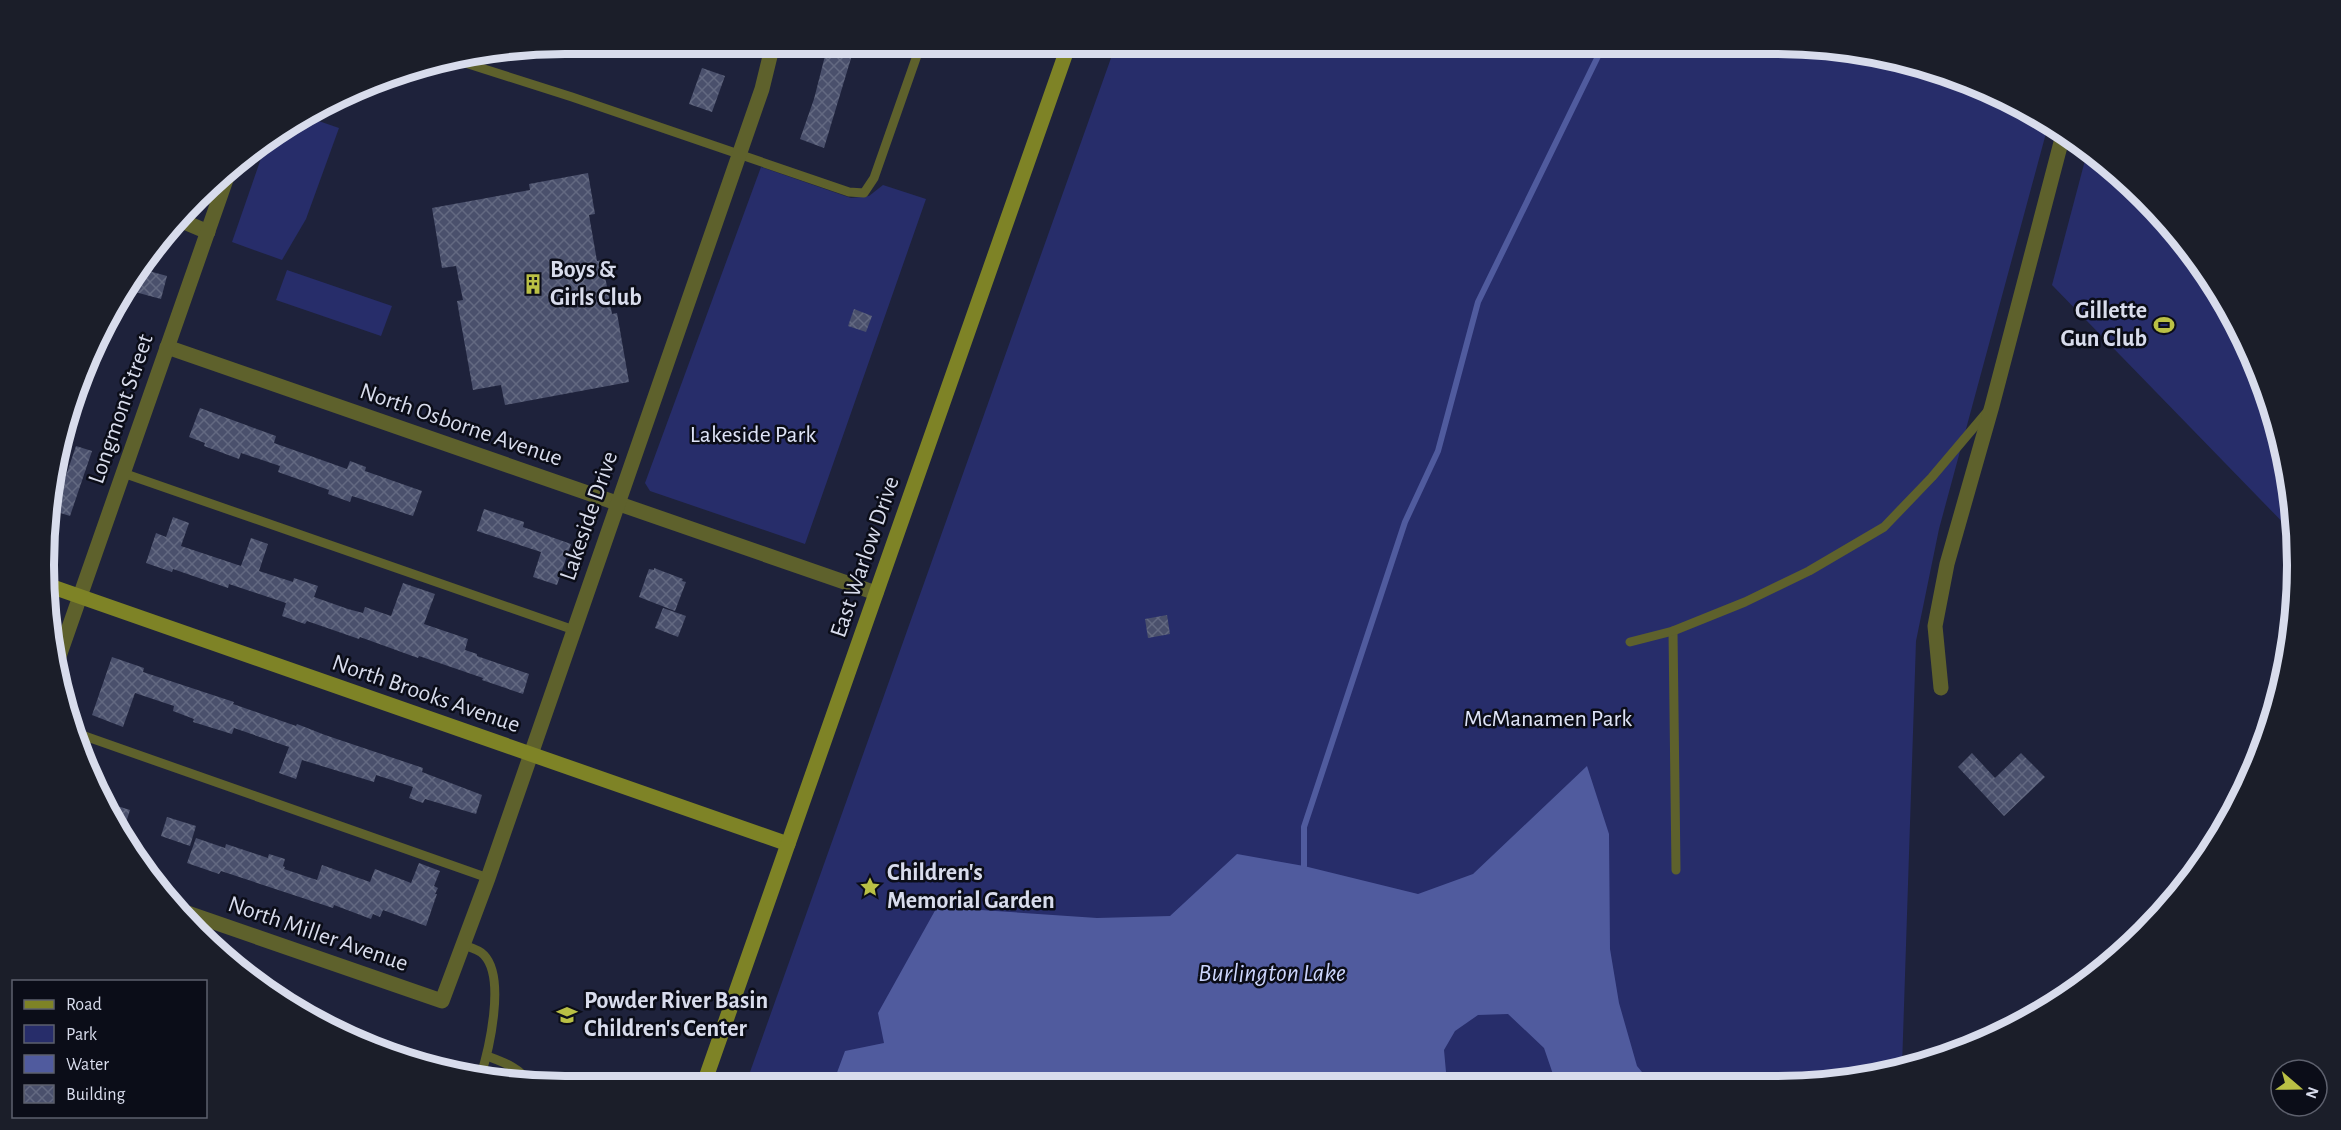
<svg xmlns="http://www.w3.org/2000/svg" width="2341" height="1130" font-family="'Alegreya Sans',sans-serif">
<defs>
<pattern id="building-cross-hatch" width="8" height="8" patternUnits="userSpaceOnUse" patternTransform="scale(1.5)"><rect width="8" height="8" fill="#4a506c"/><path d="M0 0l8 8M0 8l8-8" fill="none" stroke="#636981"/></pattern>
</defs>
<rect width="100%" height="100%" fill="#1e223b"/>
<g fill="#272d6a">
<path d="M 1116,44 L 1776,44 L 1878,54 L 1976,83 L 2049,122 L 1939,529 L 1916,641 L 1902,1067 L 1844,1082 L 745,1086 Z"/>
<path d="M 310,118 L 339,128 L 306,219 L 282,260 L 232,242 L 267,141 Z"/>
<path d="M 2088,149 L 2145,196 L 2210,276 L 2258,366 L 2288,464 L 2294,534 L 2052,285 Z"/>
<path d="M 761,167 L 851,198 L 869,196 L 883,185 L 926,199 L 805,544 L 650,491 L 645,483 Z"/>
<path d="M 287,270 L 392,306 L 381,336 L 276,300 Z"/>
</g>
<path fill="#505b9e" d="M 1587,766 L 1609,834 L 1610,949 L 1619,1003 L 1637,1066 L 1651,1083 L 1556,1083 L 1544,1048 L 1508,1014 L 1478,1015 L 1455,1031 L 1444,1050 L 1447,1083 L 847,1085 L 835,1078 L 845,1051 L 884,1043 L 878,1013 L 937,907 L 1097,918 L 1170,916 L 1237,854 L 1304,866 L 1418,894 L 1473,874 Z"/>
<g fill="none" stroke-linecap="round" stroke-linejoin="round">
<path stroke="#505b9e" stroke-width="6" d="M 1304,866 L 1304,827 L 1405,522 L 1438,451 L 1478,302 L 1604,44"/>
</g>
<g fill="url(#building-cross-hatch)">
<path d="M 827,48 L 852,55 L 824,148 L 800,139 L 814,99 Z"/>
<path d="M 702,68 L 725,76 L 712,112 L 689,104 Z"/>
<path d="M 588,173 L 595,214 L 589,215 L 597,261 L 602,260 L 612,314 L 617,313 L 629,382 L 505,405 L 501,385 L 473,390 L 457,301 L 463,300 L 456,266 L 442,268 L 432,208 L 530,190 L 529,184 Z"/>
<path d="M 138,268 L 167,276 L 161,299 L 124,289 Z"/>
<path d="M 854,309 L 872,316 L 866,332 L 848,326 Z"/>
<path d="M 200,408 L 276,436 L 274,443 L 347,469 L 350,461 L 366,467 L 365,471 L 422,491 L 413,516 L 352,496 L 350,502 L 328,494 L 329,490 L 278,472 L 280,466 L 241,453 L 239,459 L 204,446 L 205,443 L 189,437 Z"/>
<path d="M 76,446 L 92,451 L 70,516 L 54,511 Z"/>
<path d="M 484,509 L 524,522 L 523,527 L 571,544 L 557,585 L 533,577 L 541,552 L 477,531 Z"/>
<path d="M 173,517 L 189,523 L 181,546 L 241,566 L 251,538 L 268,544 L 259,571 L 293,582 L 294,578 L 318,586 L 314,597 L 348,609 L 363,613 L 365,607 L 391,616 L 403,583 L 435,594 L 424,624 L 468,639 L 465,650 L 477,654 L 477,656 L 529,674 L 523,694 L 482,680 L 483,678 L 419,656 L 418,658 L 360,637 L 359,639 L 307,621 L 305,624 L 282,616 L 286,603 L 229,584 L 228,588 L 173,569 L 172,572 L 146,563 L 156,533 L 166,537 Z"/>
<path d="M 654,568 L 683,579 L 682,581 L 686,582 L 675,611 L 639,597 L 649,569 L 654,570 Z"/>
<path d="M 663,608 L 686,616 L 678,637 L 655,628 Z"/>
<path d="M 1167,615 L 1170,634 L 1148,638 L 1145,619 Z"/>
<path d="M 112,657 L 144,668 L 143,672 L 234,702 L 233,704 L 296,726 L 297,724 L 325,735 L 423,768 L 422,772 L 482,795 L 476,814 L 425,799 L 423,803 L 409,798 L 413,787 L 376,775 L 374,782 L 302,760 L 296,779 L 279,773 L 289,747 L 234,728 L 232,734 L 193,722 L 194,719 L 173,711 L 174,706 L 135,693 L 123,727 L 92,715 Z"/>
<path d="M 1972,753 L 1995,778 L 2021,753 L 2045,777 L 2004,816 L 1958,767 Z"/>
<path d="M 101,801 L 130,810 L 123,832 L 110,813 Z"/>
<path d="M 167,817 L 196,826 L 190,846 L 161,836 Z"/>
<path d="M 196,838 L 225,848 L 226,844 L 268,858 L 269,854 L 285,859 L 283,866 L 285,867 L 284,869 L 317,880 L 322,865 L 370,882 L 375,869 L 411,883 L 419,863 L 440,871 L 434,886 L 438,888 L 435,894 L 437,894 L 426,926 L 383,910 L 380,917 L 373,914 L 371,919 L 334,905 L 333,908 L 221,871 L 219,874 L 187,863 Z"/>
</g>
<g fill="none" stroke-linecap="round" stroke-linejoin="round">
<g stroke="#5e612c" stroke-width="9">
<path d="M 459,61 L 572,97 L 849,192 L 864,193 L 874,178 L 921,44"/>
<path d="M 123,473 L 574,630"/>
<path d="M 1673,631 L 1676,870"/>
<path d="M 1630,642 L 1673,631 L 1745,602 L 1809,571 L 1884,527 L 1932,477 L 1987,412"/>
<path d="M 79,734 L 488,878"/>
<path d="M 463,945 C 469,947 480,950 484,955 C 506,978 489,1050 480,1078"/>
<path d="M 487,1056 C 503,1062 521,1068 529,1083"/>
</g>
<g stroke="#5e612c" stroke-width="15">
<path d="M 182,221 L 208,232"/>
<path d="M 167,347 L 876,593"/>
<path d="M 57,662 L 229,171"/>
<path d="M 1941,688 L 1935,626 L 1947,564 L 1992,406 L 2064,131"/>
<path d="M 179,910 L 442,1001 L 488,878 L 762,89 L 773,44"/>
</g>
<g stroke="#7e8326" stroke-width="15">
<path d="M 50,586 L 788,844"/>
<path d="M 703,1086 L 1069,44"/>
</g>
</g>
<defs>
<g id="building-bare" transform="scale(1.62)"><path d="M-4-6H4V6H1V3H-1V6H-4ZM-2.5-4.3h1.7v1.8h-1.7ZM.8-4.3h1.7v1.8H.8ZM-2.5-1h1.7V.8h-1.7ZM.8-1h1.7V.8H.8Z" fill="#bac045" stroke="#0b0d18" stroke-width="2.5" paint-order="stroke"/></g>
<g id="stadium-bare" transform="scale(1.62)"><path d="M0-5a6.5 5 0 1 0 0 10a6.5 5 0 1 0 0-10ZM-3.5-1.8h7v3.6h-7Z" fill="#bac045" stroke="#0b0d18" stroke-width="2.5" paint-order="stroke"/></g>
<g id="sight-bare" transform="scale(1.62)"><path d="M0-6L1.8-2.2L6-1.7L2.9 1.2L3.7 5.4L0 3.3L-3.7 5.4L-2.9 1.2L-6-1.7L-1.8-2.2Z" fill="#bac045" stroke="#0b0d18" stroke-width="2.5" paint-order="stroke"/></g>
<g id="school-bare" transform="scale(1.62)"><path d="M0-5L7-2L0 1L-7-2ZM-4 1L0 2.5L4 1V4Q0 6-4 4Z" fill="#bac045" stroke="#0b0d18" stroke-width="2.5" paint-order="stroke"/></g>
</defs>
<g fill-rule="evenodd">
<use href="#building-bare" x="533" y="284"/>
<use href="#stadium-bare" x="2164" y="325"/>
<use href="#sight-bare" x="870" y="887"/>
<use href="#school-bare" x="567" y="1015"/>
</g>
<g text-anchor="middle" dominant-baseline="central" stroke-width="5" stroke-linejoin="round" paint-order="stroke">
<g font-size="24" font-weight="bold" fill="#d8dcec" stroke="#0b0d18" text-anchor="start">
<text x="550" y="270">Boys &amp;<tspan x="550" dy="28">Girls Club</tspan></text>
<text x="2147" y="311" text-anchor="end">Gillette<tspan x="2147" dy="28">Gun Club</tspan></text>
<text x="887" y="873">Children's<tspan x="887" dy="28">Memorial Garden</tspan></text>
<text x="584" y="1001">Powder River Basin<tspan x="584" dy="28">Children's Center</tspan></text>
</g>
<g font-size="24" fill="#d8dcec" stroke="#0b0d18">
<text transform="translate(121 409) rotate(-71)">Longmont Street</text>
<text transform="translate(461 425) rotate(19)">North Osborne Avenue</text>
<text transform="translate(589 516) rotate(-71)">Lakeside Drive</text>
<text transform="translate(865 557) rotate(-71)">East Warlow Drive</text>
<text transform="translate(426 694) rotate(19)">North Brooks Avenue</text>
<text transform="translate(318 934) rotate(19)">North Miller Avenue</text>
</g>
<g font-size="24" fill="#dfe4f7" stroke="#0b0d18">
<text x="753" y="435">Lakeside Park</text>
<text x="1548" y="719">McManamen Park</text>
</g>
<g font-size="26" font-style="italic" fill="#ccd5fc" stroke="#0b0d18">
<text x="1272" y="973">Burlington Lake</text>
</g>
</g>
<path d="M0 0H2341V1130H0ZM565 54H1776A511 511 0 0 1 2287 565V565A511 511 0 0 1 1776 1076H565A511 511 0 0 1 54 565V565A511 511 0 0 1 565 54Z" fill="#1b1e29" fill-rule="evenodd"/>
<path fill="none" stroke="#d8dcec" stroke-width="8" d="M565 54H1776A511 511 0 0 1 2287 565V565A511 511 0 0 1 1776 1076H565A511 511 0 0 1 54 565V565A511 511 0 0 1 565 54Z"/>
<rect x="12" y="980" width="195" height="138" fill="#0b0d18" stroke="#5d606d" stroke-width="1.5"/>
<rect x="24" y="1000" width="30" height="9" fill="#7e8326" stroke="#5d606d" stroke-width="1.5"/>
<text x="66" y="1010" font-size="18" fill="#d8dcec">Road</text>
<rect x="24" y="1025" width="30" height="18" fill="#272d6a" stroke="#5d606d" stroke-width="1.5"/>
<text x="66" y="1040" font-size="18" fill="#d8dcec">Park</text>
<rect x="24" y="1055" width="30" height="18" fill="#505b9e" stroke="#5d606d" stroke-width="1.5"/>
<text x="66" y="1070" font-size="18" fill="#d8dcec">Water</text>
<rect x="24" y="1085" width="30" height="18" fill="url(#building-cross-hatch)" stroke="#5d606d" stroke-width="1.5"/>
<text x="66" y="1100" font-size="18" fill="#d8dcec">Building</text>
<g transform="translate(2299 1088) rotate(110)"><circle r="28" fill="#0b0d18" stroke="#5d606d" stroke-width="1.5"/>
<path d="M0-4.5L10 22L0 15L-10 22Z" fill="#bac045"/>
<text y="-9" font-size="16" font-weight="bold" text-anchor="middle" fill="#d8dcec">N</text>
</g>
</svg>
